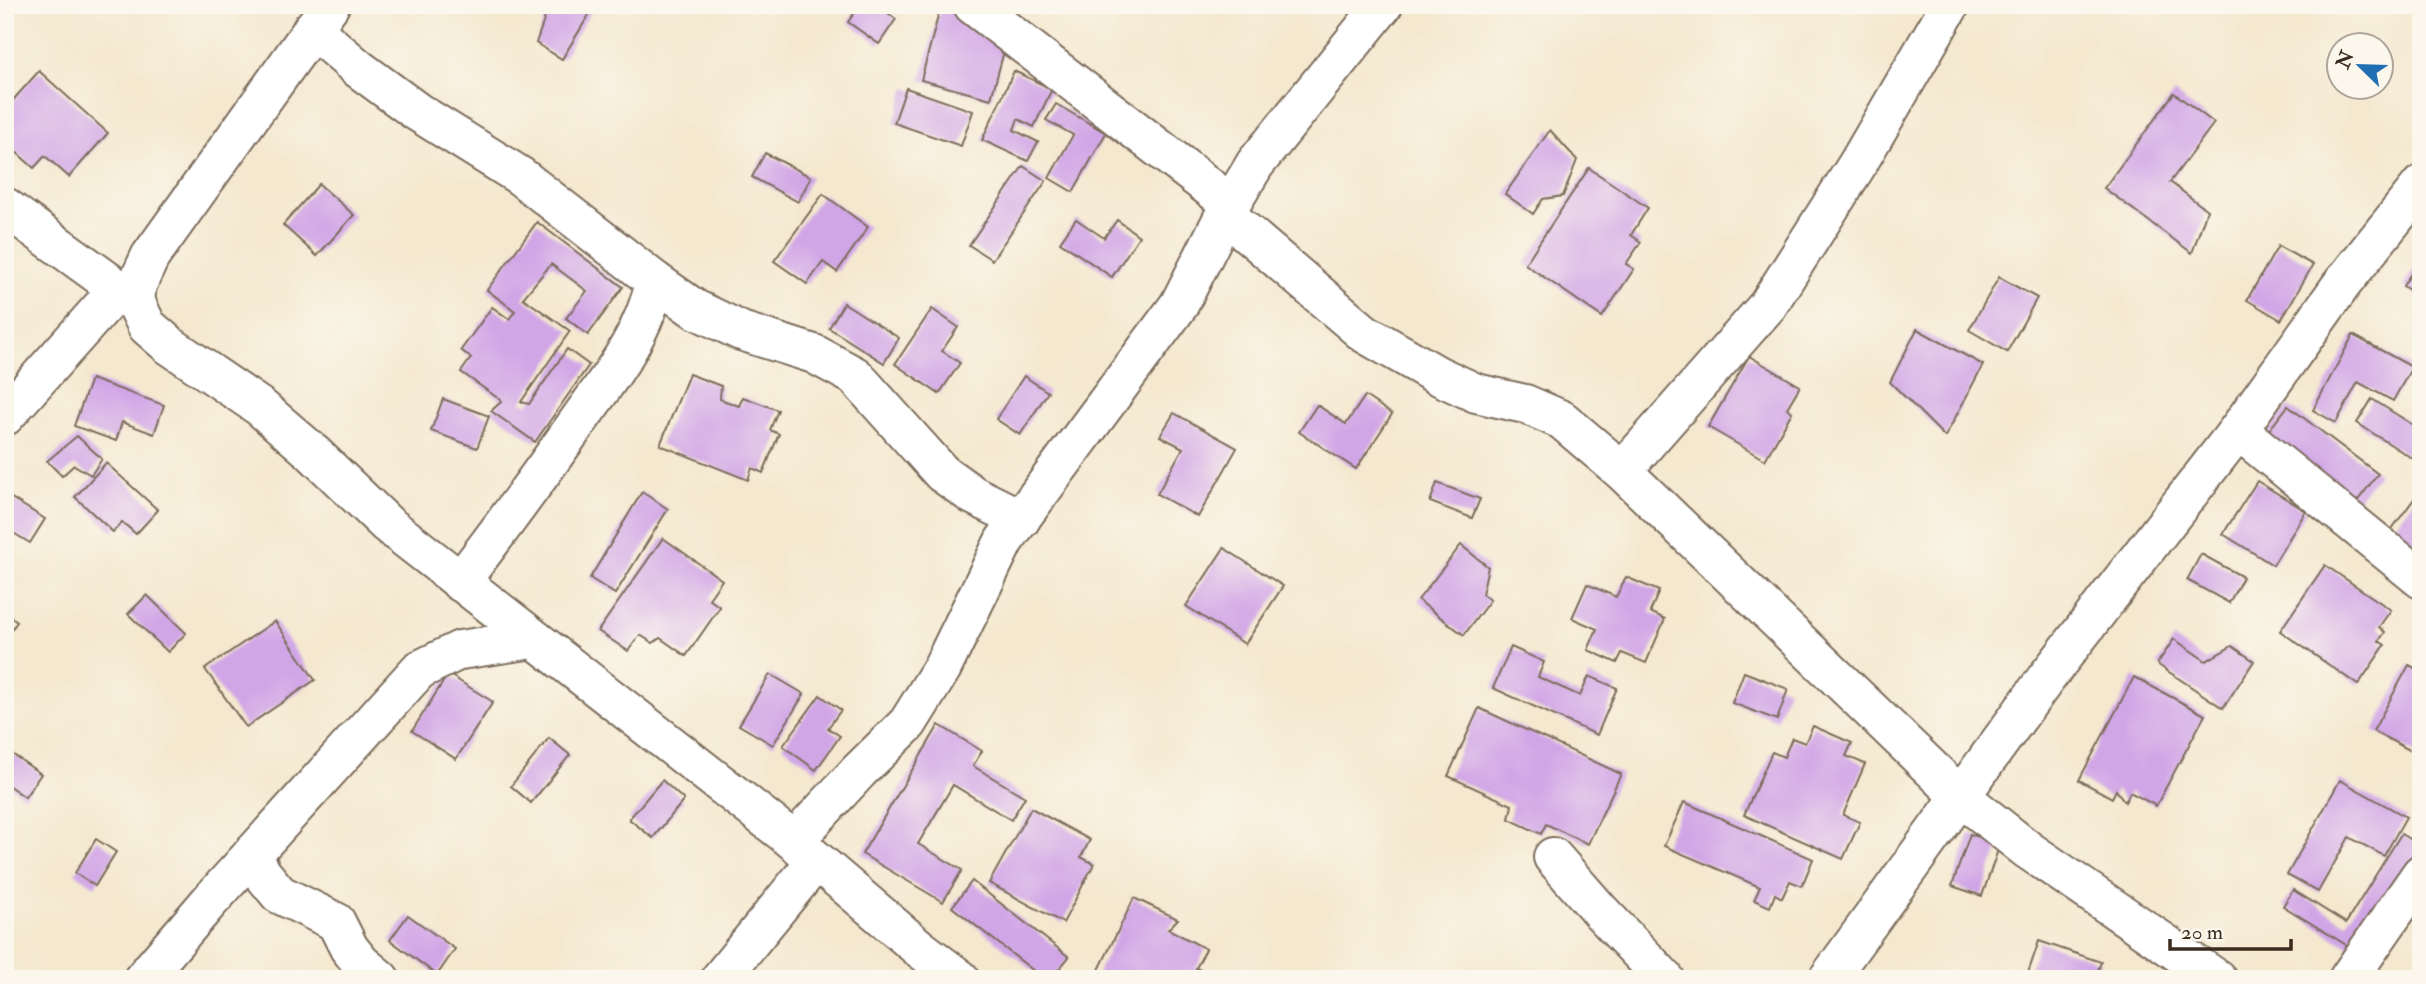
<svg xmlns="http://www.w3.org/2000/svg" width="2426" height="984" font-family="'IM FELL Double Pica',serif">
<rect width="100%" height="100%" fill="#fbf7ec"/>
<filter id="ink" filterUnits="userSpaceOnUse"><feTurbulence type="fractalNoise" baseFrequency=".0143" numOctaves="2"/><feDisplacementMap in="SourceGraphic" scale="14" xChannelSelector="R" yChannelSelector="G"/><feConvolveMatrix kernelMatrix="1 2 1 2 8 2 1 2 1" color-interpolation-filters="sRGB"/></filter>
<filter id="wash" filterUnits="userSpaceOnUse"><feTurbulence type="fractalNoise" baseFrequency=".00686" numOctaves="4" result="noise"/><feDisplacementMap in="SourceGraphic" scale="28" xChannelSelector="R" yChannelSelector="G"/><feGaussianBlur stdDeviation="1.57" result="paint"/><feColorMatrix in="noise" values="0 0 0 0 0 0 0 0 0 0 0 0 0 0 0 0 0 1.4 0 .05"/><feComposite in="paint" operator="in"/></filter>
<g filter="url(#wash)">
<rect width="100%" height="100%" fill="#f4e8cf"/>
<g id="blocks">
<g fill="#d1a6e6">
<path d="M 532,5 L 595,5 L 562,59 L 536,43 L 546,14 Z"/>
<path d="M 860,5 L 895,5 L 889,14 L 896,19 L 879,44 L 848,22 Z"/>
<path d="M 941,5 L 951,5 L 988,15 L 1007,40 L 991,99 L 921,80 Z"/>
<path d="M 39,71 L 108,133 L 69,177 L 45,156 L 34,168 L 5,142 L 5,109 Z"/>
<path d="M 1014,71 L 1052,89 L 1034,127 L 1018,119 L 1014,130 L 1038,142 L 1028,161 L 982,140 Z"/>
<path d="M 906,88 L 973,111 L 961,146 L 894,123 Z"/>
<path d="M 2174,93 L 2214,123 L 2170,182 L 2207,210 L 2192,253 L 2104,188 Z"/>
<path d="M 1056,104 L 1106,133 L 1073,192 L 1049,178 L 1073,135 L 1046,120 Z"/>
<path d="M 1550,130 L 1577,160 L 1563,196 L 1543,199 L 1533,214 L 1505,194 Z"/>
<path d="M 765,153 L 811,177 L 798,202 L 752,177 Z"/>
<path d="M 1023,166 L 1046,181 L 992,260 L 969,245 Z"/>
<path d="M 1589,168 L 1648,208 L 1631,235 L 1641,242 L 1626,264 L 1634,269 L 1602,317 L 1525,264 Z"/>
<path d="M 319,184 L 354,215 L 317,256 L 283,225 Z"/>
<path d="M 823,194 L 868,227 L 837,272 L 823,262 L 807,284 L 774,261 Z"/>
<path d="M 1076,219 L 1104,238 L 1117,220 L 1139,236 L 1112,277 L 1060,242 Z"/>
<path d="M 537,222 L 623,287 L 588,335 L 566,318 L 587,291 L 551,264 L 523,298 L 570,331 L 521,402 L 529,404 L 567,349 L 589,365 L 535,442 L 491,411 L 502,401 L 461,372 L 471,358 L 461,350 L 492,307 L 509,319 L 515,311 L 487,290 Z"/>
<path d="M 2278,246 L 2313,265 L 2281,320 L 2247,300 Z"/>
<path d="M 2421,258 L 2421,298 L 2403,286 Z"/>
<path d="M 1999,277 L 2037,298 L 2007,352 L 1969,330 Z"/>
<path d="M 844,303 L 899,338 L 884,363 L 829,328 Z"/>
<path d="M 932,309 L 958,327 L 942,351 L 960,363 L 939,394 L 895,364 Z"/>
<path d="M 1917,329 L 1983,365 L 1945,437 L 1890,382 Z"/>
<path d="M 2353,335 L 2412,367 L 2393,401 L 2358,382 L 2336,423 L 2313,410 Z"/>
<path d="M 1749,356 L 1800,386 L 1787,408 L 1792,412 L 1765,460 L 1708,427 Z"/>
<path d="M 689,374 L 721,386 L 720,399 L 739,406 L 743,397 L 778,410 L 770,430 L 779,434 L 763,473 L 752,468 L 748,480 L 660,445 Z"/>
<path d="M 1024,376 L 1048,392 L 1020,435 L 996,419 Z"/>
<path d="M 91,379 L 164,405 L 154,434 L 122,422 L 116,441 L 74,426 Z"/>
<path d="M 1365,396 L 1392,414 L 1356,469 L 1299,432 L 1317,405 L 1346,424 Z"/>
<path d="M 443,399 L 489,416 L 477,448 L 431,431 Z"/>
<path d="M 2372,399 L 2421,430 L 2421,464 L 2357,423 Z"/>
<path d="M 2288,406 L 2378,474 L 2352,508 L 2262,439 Z"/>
<path d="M 1174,413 L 1237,448 L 1198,517 L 1157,494 L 1183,448 L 1160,436 Z"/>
<path d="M 77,436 L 102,459 L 91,475 L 74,465 L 62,476 L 47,461 Z"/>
<path d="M 106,463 L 158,510 L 136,534 L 122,522 L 113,532 L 75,497 Z"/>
<path d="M 2257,481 L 2306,511 L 2273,565 L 2223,534 Z"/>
<path d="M 1437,483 L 1480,499 L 1472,518 L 1430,502 Z"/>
<path d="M 642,492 L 668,509 L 615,594 L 590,578 Z"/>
<path d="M 5,494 L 45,519 L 30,543 L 5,528 Z"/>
<path d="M 2414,499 L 2421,504 L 2421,556 L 2389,533 Z"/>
<path d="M 663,538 L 722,580 L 709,599 L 720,607 L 686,656 L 660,638 L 653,643 L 640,635 L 628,651 L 598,631 Z"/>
<path d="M 1461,545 L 1488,567 L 1482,594 L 1490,600 L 1464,635 L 1418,600 Z"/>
<path d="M 1224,548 L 1283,586 L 1245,644 L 1186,606 Z"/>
<path d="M 2201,554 L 2243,577 L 2229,603 L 2187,580 Z"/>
<path d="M 2325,565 L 2391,610 L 2379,627 L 2385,632 L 2379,641 L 2385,645 L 2358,685 L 2280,631 Z"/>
<path d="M 1626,577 L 1659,591 L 1650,612 L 1665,619 L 1646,663 L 1622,653 L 1617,663 L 1588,650 L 1597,629 L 1572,618 L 1587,584 L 1616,597 Z"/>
<path d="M 147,595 L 186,633 L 168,652 L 128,614 Z"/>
<path d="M 5,613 L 17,622 L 5,638 Z"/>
<path d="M 275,621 L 315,680 L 246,727 L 205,669 Z"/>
<path d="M 2174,639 L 2206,661 L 2232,646 L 2254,661 L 2223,708 L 2157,664 Z"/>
<path d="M 1511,647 L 1544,662 L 1538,677 L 1580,696 L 1589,676 L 1617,688 L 1597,735 L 1493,688 Z"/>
<path d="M 2409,665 L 2421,671 L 2421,756 L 2373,731 Z"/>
<path d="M 1744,672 L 1788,689 L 1777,720 L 1732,703 Z"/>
<path d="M 448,674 L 493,702 L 456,759 L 412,731 Z"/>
<path d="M 770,674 L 804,694 L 773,745 L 739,725 Z"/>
<path d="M 2134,677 L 2205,715 L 2156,806 L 2130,792 L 2125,802 L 2116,790 L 2112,798 L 2079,780 Z"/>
<path d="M 820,695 L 841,710 L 828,728 L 840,736 L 816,770 L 783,746 Z"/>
<path d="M 1479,708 L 1621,774 L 1588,844 L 1546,824 L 1541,834 L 1509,819 L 1512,805 L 1448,776 Z"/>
<path d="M 939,725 L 982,751 L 973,766 L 1025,797 L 1011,820 L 953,785 L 918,844 L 962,870 L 943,902 L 862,854 Z"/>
<path d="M 1813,726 L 1852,743 L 1846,756 L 1865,764 L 1843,815 L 1860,822 L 1843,859 L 1744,815 L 1772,752 L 1784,757 L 1792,738 L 1805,743 Z"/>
<path d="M 549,738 L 570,755 L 531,803 L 511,786 Z"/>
<path d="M 5,749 L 41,774 L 25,797 L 5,783 Z"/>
<path d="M 662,780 L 684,800 L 653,838 L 629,819 Z"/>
<path d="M 2340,780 L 2406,817 L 2384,856 L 2349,837 L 2318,892 L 2287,875 Z"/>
<path d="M 1684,802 L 1813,859 L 1802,886 L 1790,881 L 1782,898 L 1775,894 L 1770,907 L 1754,900 L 1760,887 L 1664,846 Z"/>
<path d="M 1031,808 L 1090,840 L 1081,857 L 1094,864 L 1063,923 L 989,883 Z"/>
<path d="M 1970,834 L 2000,844 L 1982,896 L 1952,886 Z"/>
<path d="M 2401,834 L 2421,846 L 2421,856 L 2361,954 L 2283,906 L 2293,890 L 2346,923 Z"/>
<path d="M 96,839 L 116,852 L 95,886 L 75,873 Z"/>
<path d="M 972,881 L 1069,957 L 1051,979 L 1044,979 L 952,907 Z"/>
<path d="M 1134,898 L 1178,919 L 1168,929 L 1206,949 L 1196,968 L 1209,974 L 1207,979 L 1102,979 L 1096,976 Z"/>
<path d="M 408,915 L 455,949 L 437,975 L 390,940 Z"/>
<path d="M 2039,941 L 2101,962 L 2095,979 L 2026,979 Z"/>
</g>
</g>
</g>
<g filter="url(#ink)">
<use href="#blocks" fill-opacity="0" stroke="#7c6c5c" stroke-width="2"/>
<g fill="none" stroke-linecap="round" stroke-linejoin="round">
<g stroke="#7c6c5c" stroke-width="42">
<g id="street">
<path d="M 973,5 L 1231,204"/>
<path d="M 312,29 L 359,69 L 416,111 L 520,176 L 655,281 L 695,309 L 741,331 L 814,354 L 855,376 L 942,473 L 973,495 L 1021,519"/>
<path d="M 5,207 L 135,301 L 147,326 L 169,345 L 260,407 L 311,451 L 387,524 L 794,841 L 919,948 L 960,979"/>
<path d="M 1225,214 L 1364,333 L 1437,375 L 1476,393 L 1525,404 L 1562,420 L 1622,471 L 1960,796 L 2028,850 L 2217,979"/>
<path d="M 135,301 L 137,285 L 150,257 L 330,5"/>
<path d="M 5,416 L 119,288"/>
<path d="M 2238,430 L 2421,579"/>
<path d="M 1622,471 L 1768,305 L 1857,165 L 1950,5"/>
<path d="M 460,582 C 498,533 535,482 572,430 C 604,384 644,338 655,281"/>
<path d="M 794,841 L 859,771 L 908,723 L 942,668 L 1004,541 L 1179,305 L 1225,214 L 1255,164 L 1383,5"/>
<path d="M 253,853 L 261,872 L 279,894 L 336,922 L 349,948 L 361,963 L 380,979"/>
<path d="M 1553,857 L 1600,911 L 1665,979"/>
<path d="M 143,979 L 209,902 L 419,670 L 460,650 L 533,639"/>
<path d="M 720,979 L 816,861"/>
<path d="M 1828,979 L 2047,677 L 2238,430 L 2342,284 L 2421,185"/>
<path d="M 2348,979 L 2421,874"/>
</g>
</g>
<use href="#street" stroke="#fff" stroke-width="38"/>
</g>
</g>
<rect width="2426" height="984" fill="none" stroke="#fbf7ec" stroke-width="28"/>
<g transform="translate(2360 66) rotate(293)"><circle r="33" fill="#fbf7ec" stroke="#aea59a" stroke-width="2"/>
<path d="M0-5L12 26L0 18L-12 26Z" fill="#1f6fb2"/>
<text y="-10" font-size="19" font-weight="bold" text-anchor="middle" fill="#3b2a1e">N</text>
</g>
<path d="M2170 939v10h121v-10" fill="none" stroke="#3b2a1e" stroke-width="3.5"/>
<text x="2181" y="939" font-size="21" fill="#3b2a1e" stroke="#fbf7ec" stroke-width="5" paint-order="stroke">20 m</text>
</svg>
